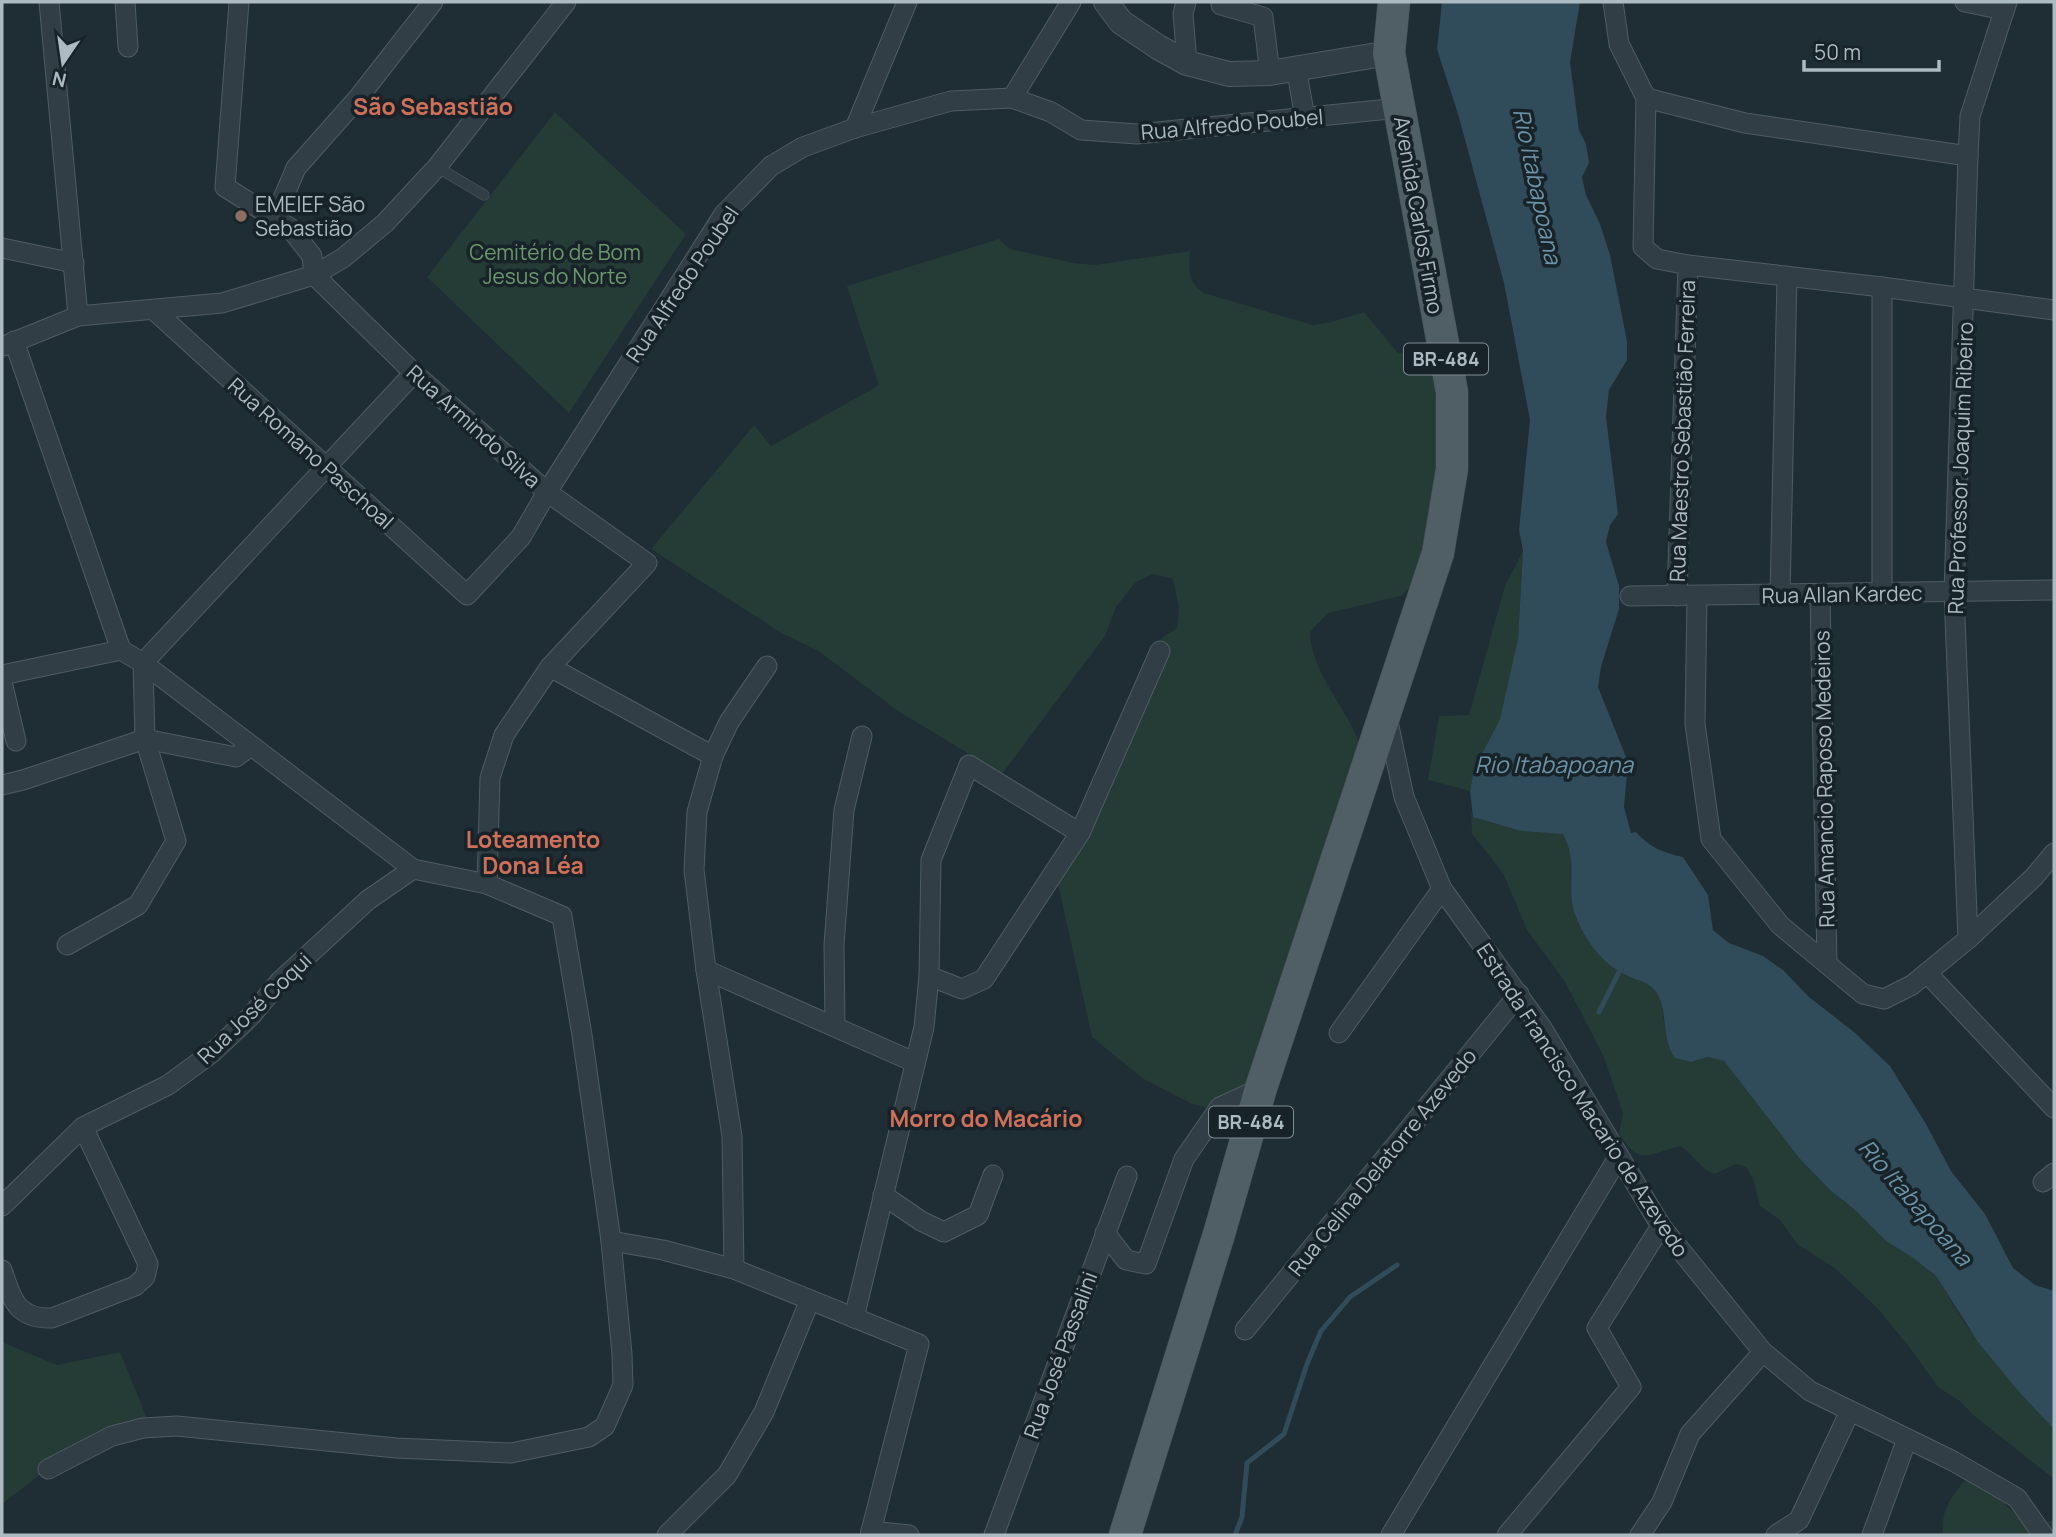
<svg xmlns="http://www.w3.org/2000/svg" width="2056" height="1537" font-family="Manrope,sans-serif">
<rect width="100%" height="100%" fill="#1f2d34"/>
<g fill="#253b36">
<path d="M 555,112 L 686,234 L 569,413 L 427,277 Z"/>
<path d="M 999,239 L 1010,249 L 1074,263 L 1094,265 L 1190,251 C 1189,270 1187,282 1204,293 L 1313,325 L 1331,322 L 1364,312 L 1398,353 L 1445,347 L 1433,566 L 1401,596 L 1328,613 L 1310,632 C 1311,663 1331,689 1346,716 C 1354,729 1359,743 1365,756 L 1248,1104 L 1233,1114 L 1192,1104 L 1142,1078 L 1092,1037 L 1055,871 L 1148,661 L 1163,637 L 1177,628 L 1179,608 L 1173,579 L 1152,574 L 1135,583 L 1116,607 L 1105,636 L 1002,774 L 898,711 L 817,650 L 783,634 L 651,549 L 754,425 L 771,446 L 879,385 L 847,286 Z"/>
<path d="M 1523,551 L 1518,639 L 1513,666 L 1500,719 L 1474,769 L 1470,791 L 1428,780 L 1439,716 L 1469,715 L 1505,586 Z"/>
<path d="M 1471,812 L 1473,817 L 1521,831 L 1563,833 C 1580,866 1564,888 1576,917 C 1585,941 1604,966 1628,976 C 1638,981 1649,982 1656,992 C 1668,1011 1660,1038 1675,1058 L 1691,1062 L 1708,1057 L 1724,1061 L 1799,1158 L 1831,1191 L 1854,1209 L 1886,1241 L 1913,1258 L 1936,1276 L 1965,1324 L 2054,1429 L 2054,1479 L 1973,1415 L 1961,1402 L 1938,1387 L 1910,1348 L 1878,1309 L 1835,1268 L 1798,1245 L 1780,1220 L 1760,1206 L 1754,1182 L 1746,1167 L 1736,1164 L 1715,1174 C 1701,1171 1694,1154 1680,1146 C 1648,1155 1638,1166 1619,1133 L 1623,1113 L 1603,1055 L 1565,982 L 1527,930 L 1503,873 L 1472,834 Z"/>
<path d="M 2,1342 L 57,1365 L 120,1352 L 150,1426 L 49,1468 L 2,1504 Z"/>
<path d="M 1973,1472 L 2021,1520 L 2035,1525 L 2054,1520 L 2054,1535 L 1943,1535 C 1940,1507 1955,1491 1973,1472 Z"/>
</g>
<path fill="#304b5a" d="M 1442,2 L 1580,2 L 1570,62 L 1579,130 L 1586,144 L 1589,163 L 1582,177 L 1586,195 L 1600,224 L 1610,255 L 1627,341 L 1627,360 L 1609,390 L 1606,417 L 1618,514 L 1610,525 L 1606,542 L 1619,586 L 1619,609 L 1601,667 L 1598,687 L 1628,762 L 1624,807 L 1631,833 L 1636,832 C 1649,847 1664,853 1683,857 L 1708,895 L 1713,930 L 1729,943 L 1763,956 L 1783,970 L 1809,997 L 1854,1032 L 1890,1066 L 1926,1124 L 1951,1171 L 1985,1214 L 2013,1268 L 2035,1285 L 2054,1291 L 2054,1429 L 2020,1393 L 1978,1342 L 1936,1276 L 1913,1258 L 1886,1241 L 1854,1209 L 1831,1191 L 1799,1158 L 1724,1061 L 1708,1057 L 1691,1062 L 1675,1058 C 1660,1038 1669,1011 1656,992 C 1649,982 1638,981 1628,976 C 1604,966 1585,941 1576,917 C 1564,889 1580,866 1563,834 L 1521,831 L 1473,817 L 1470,791 L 1474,769 L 1500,719 L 1518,639 L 1523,551 L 1519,530 L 1530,420 L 1504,283 L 1458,114 L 1437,49 Z"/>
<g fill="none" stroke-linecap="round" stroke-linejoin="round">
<g stroke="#304b5a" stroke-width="5">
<path d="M 1599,1012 L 1621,968"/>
<path d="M 1235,1535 L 1242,1517 L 1247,1463 L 1284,1434 L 1307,1364 L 1321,1331 L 1350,1297 L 1397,1265"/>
</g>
<g stroke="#505c63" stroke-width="11">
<path id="service" d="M 437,167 L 484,195"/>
</g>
<g stroke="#505c63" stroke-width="21">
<g id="minor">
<path d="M 49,2 L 78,316"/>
<path d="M 125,2 L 128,47"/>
<path d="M 239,2 L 225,187 L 290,228 L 312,256 L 314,275"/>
<path d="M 1186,2 L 1183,14 L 1187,63"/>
<path d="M 1223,2 L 1221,5 L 1263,17 L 1270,73"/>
<path d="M 1613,2 L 1619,44 L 1646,98 L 1643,247 L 1657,259 L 1688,265 L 1882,287 L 2054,310"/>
<path d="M 1965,2 L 2004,10"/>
<path d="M 1296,67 L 1305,118"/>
<path d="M 1012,98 L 1071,2"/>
<path d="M 1646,98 L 1745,123 L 1968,156"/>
<path d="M 855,128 L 907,2"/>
<path d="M 275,217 L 296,168 L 358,98 L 433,2"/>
<path d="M 2,248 L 74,263"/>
<path d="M 314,275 L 414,373 L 547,492 L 647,563 L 550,667 L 504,735 L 490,778 L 487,884"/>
<path d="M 155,311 L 467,595 L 521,537 L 547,492 L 724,214 L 771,166 L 803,147 L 855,128 L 951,101 L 1012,98 L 1051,112 L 1081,130 L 1137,134 L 1400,108"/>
<path d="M 14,341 L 121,650 L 143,663 L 413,869 L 487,884 L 562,916 L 582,1035 L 611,1241 L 622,1354 L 623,1385 L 605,1426 L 589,1437 L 511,1453 L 396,1448 L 177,1426 L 143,1428 L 112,1436 L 48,1469"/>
<path d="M 4,346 L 78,316 L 222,303 L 314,275 L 343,258 L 385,223 L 437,167 L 566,2"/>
<path d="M 1820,594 L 1827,964"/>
<path d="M 1882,594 L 1882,287"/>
<path d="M 1780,595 L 1787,276"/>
<path d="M 1630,596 L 2054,590"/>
<path d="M 1677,596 L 1688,265"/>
<path d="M 1697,596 L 1695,724 L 1711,839 L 1780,925 L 1863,994 L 1884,999 L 1912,985 L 1968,939 L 2034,877 L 2054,853"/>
<path d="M 550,667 L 713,756"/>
<path d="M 2,675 L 121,650"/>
<path d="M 2,682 L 16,741"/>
<path d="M 1387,717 L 1404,797 L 1442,889 L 1542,1028 L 1661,1226 L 1763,1352 L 1810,1391 L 1953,1461 L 2017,1498 L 2043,1535"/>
<path d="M 2,785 L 23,780 L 145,739 L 236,757 L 251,746"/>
<path d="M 1968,939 L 1954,593 L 1968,156 L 1970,116 L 2007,2"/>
<path d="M 67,945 L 138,905 L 176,841 L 145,739 L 143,663 L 414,373"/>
<path d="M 706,970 L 914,1062"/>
<path d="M 1927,973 L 2054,1108"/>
<path d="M 929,976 L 962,989 L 984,979 L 1080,833 L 1160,651"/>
<path d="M 835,1026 L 834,945 L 844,810 L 862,736"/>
<path d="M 1339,1033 L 1442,889"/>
<path d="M 2043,1182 L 2054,1173"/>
<path d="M 883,1195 L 921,1221 L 944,1232 L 978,1215 L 993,1175"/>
<path d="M 2,1206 L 83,1127 L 168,1085 L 213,1052 L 251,1016 L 280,981 L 368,900 L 413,869"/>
<path d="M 1105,1233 L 1126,1260 L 1146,1264 L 1184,1159 L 1220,1107 L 1261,1088"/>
<path d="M 611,1241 L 663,1250 L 734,1269 L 919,1344 L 870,1535"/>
<path d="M 734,1269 L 732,1136 L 706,970 L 694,870 L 697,812 L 713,756 L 729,722 L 767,666"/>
<path d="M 2,1270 C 12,1299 16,1319 52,1318 L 135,1286 L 145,1277 L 148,1264 L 83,1127"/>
<path d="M 854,1318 L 924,1027 L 929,976 L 931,860 L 969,765 L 1080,833"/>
<path d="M 1245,1330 L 1519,994"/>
<path d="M 871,1531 L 909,1535"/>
<path d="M 667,1535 L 727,1475 L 764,1412 L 810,1300"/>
<path d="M 994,1535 L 1127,1176"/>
<path d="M 1391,1535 L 1619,1156"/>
<path d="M 1507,1535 L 1631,1387 L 1597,1328 L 1661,1226"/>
<path d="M 1640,1535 L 1662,1502 L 1690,1434 L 1763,1352"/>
<path d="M 1776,1535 L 1799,1520 L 1850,1411"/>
<path d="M 1872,1535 L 1907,1439"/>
</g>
</g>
<g stroke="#505c63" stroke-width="26">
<path id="tertiary" d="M 1106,2 L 1121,22 L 1158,47 L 1187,63 L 1229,74 L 1270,73 L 1389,53"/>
</g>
<g stroke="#3f4a51" stroke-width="33">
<path id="primary" d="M 1125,1535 L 1219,1234 L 1261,1088 L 1438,553 L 1452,469 L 1452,392 L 1389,53 L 1394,2"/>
</g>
<use href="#service" stroke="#323e45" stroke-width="10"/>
<use href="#minor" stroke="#323e45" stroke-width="19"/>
<use href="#tertiary" stroke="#323e45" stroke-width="24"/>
<use href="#primary" stroke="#505e65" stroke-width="32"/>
</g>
<circle fill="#8d6e63" stroke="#182329" stroke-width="2.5" cx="241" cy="216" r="7"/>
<g text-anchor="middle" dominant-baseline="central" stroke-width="7" stroke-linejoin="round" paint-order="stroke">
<g fill="#182329" stroke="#808d94" stroke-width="2">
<rect x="1404" y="343.5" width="84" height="31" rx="5"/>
<rect x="1209" y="1106.5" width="84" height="31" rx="5"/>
</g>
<g font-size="19" font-weight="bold" fill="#acbac2">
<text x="1446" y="359">BR-484</text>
<text x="1251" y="1122">BR-484</text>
</g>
<g font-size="21" fill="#acbac2" stroke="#182329">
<text transform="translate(1232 124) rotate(-5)">Rua Alfredo Poubel</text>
<text transform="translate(1419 215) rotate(80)">Avenida Carlos Firmo</text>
<text transform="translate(682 284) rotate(-56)">Rua Alfredo Poubel</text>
<text transform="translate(474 426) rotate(42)">Rua Armindo Silva</text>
<text transform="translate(1682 431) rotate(-88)">Rua Maestro Sebastião Ferreira</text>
<text transform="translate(311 453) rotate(42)">Rua Romano Paschoal</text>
<text transform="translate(1960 468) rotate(-88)">Rua Professor Joaquim Ribeiro</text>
<text transform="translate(1842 594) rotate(-1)">Rua Allan Kardec</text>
<text transform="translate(1824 779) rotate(-91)">Rua Amancio Raposo Medeiros</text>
<text transform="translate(254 1008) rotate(-44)">Rua José Coqui</text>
<text transform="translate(1583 1100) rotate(57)">Estrada Francisco Macario de Azevedo</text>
<text transform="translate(1382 1162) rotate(-51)">Rua Celina Delatorre Azevedo</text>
<text transform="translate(1060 1355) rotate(-70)">Rua José Passalini</text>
</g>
<g font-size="21" fill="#acbac2" stroke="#182329" text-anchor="start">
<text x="255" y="204">EMEIEF São<tspan x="255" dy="24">Sebastião</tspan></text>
</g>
<g font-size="21" fill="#6d976c" stroke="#182329">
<text x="555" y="252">Cemitério de Bom<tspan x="555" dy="24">Jesus do Norte</tspan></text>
</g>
<g font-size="23" font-weight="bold" fill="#d07059" stroke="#182329">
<text x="433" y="106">São Sebastião</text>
<text x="533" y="839">Loteamento<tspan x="533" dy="26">Dona Léa</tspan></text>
<text x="986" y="1118">Morro do Macário</text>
</g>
<g font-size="23" font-style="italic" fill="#6c93a7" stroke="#182329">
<text transform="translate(1538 186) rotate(78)">Rio Itabapoana</text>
<text x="1554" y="764">Rio Itabapoana</text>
<text transform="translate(1916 1202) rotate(49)">Rio Itabapoana</text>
</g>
</g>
<rect width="2056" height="1537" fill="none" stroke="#acbac2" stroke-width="7"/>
<g transform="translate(63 63) rotate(193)" stroke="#182329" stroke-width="5" paint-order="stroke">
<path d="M0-5L12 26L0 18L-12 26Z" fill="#acbac2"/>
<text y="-10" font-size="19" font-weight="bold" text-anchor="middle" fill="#acbac2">N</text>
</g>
<path d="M1804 60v10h135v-10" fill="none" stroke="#acbac2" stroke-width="3.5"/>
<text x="1814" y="60" font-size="21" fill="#acbac2" stroke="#182329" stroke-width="5" paint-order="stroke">50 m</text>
</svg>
